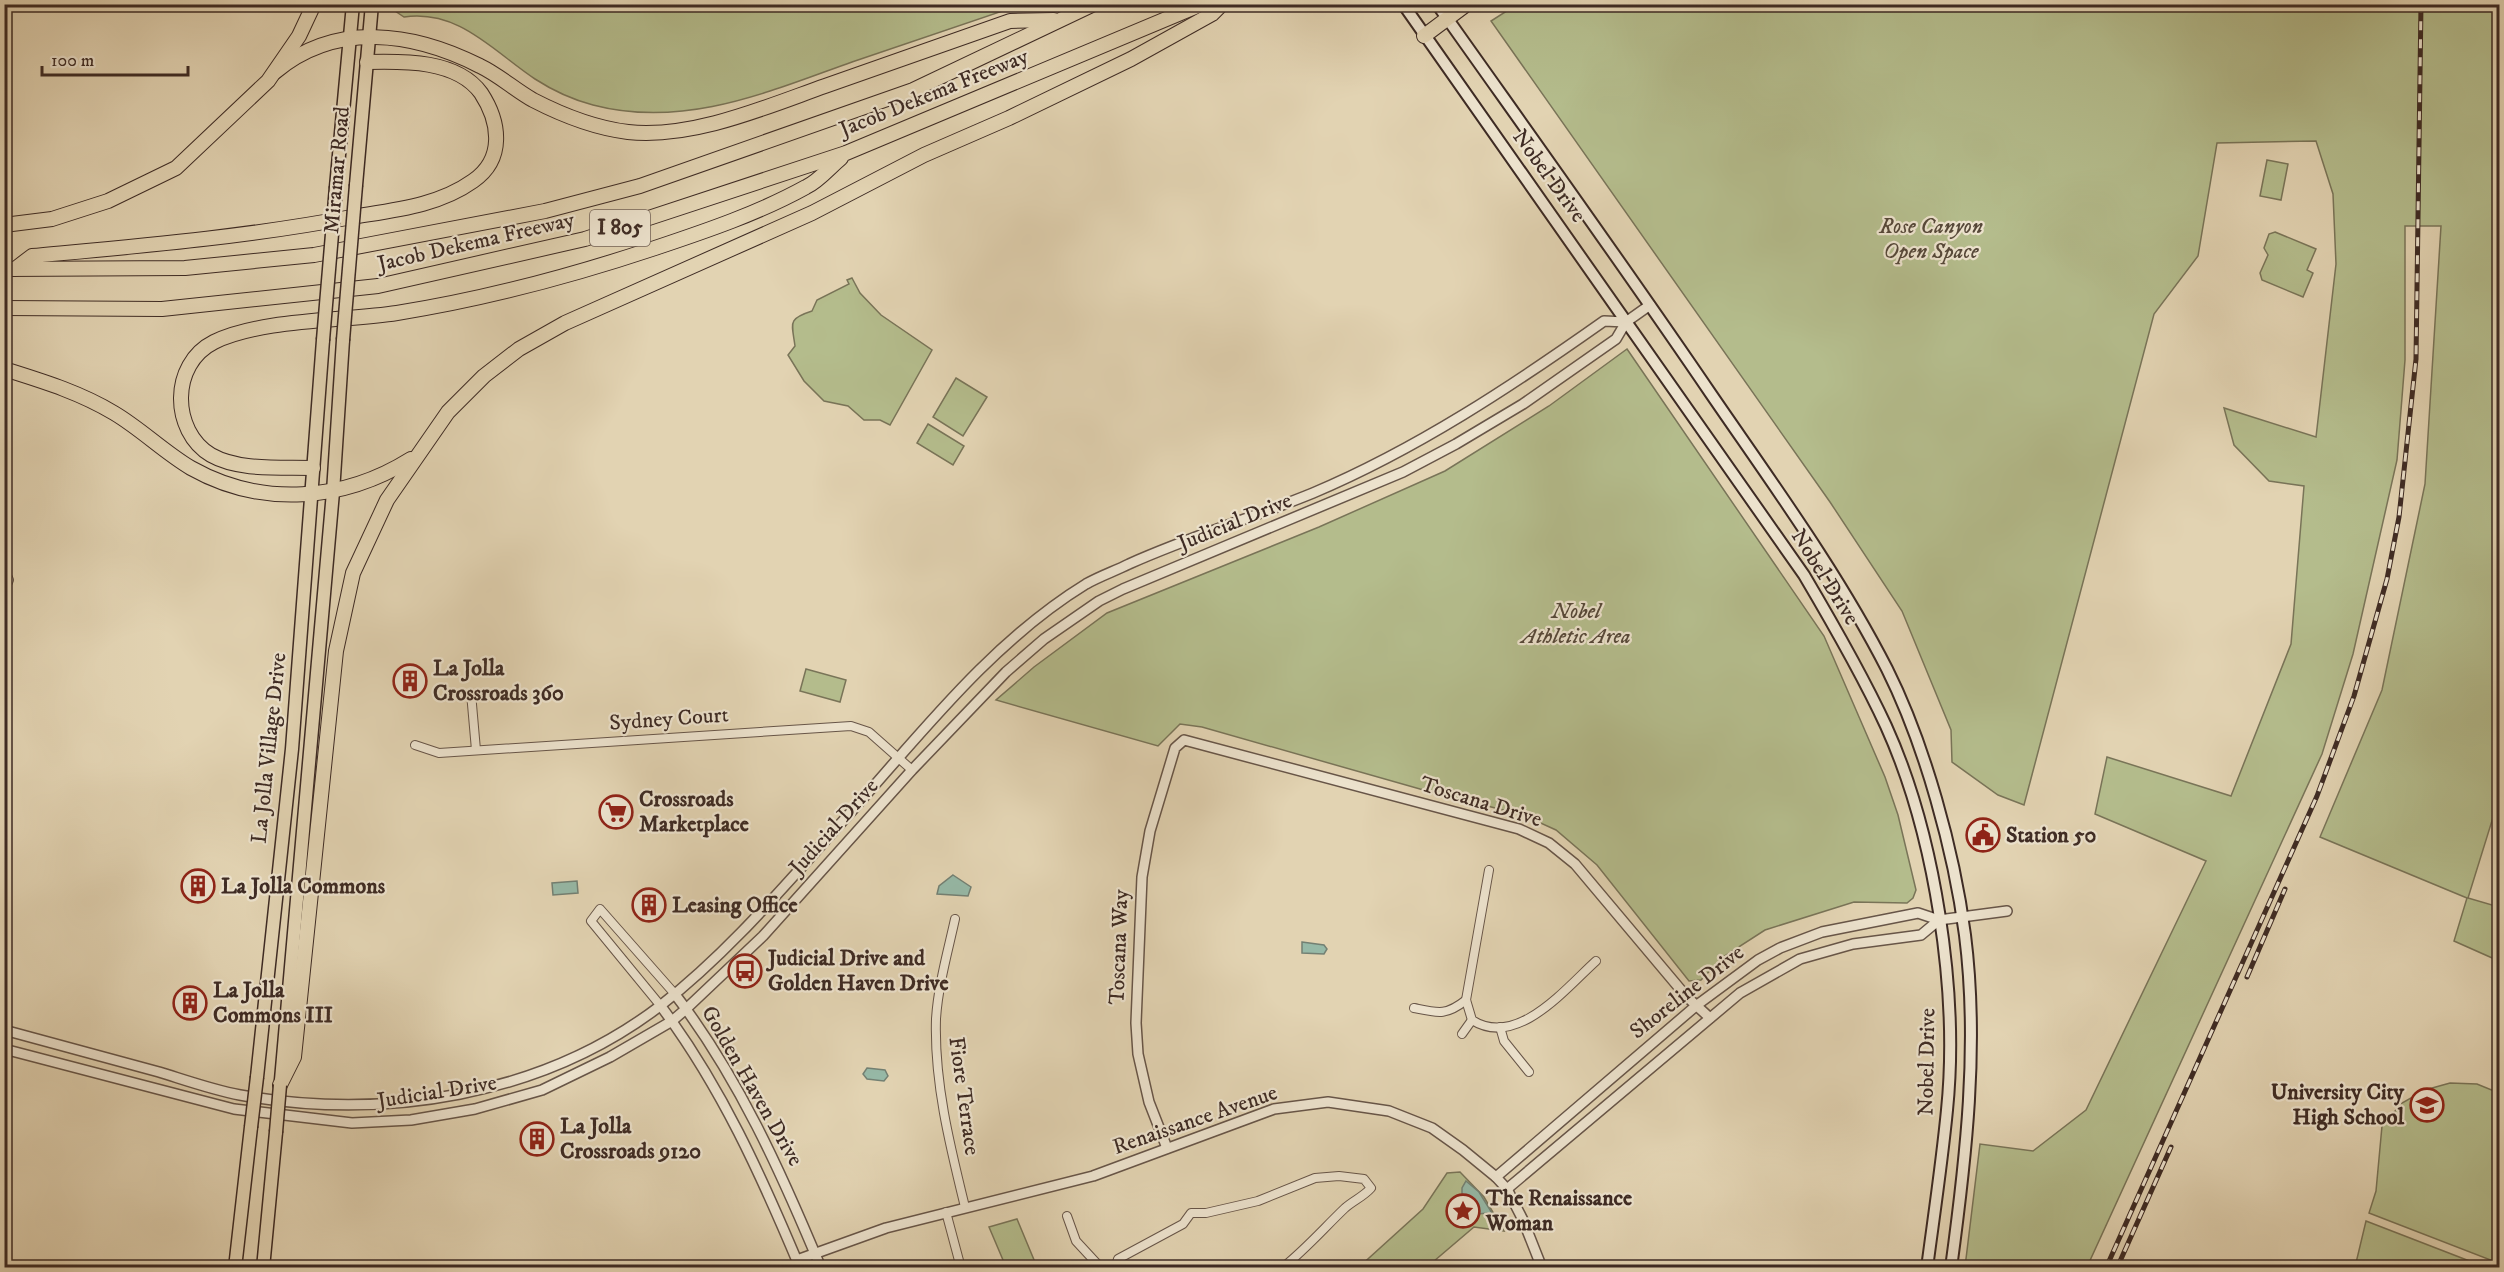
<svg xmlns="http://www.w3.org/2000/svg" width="2504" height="1272" font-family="'IM FELL DW Pica',serif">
<rect width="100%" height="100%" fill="#e2d3b2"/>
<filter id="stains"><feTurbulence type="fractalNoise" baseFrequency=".00333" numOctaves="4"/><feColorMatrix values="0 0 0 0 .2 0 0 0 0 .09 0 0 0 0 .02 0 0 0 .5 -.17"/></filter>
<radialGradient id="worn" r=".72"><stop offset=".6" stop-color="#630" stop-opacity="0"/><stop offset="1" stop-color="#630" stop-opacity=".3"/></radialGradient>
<g fill="#b4bc8c" stroke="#797458" stroke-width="1.5">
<path d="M 393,4 L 1020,4 L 1020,5 C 964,24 908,43 852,62 C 768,92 684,129 593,105 C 574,100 552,90 535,79 C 494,52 459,9 404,17 L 392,9 Z"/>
<path d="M 1516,5 L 2499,5 L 2500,795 L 2468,898 L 2499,907 L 2499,961 L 2454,941 L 2467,898 L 2320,837 L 2382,690 L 2425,484 L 2441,226 L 2405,226 L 2405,360 L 2397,460 L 2353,654 L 2322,754 L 2087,1267 L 1965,1267 L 1980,1144 L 2033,1151 L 2086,1110 L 2206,861 L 2095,814 L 2107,757 L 2231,796 L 2291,644 L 2304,486 L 2269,481 L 2234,445 L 2224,408 L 2316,437 L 2336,264 L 2333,194 L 2316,141 L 2217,143 L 2198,256 L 2154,314 L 2024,805 L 1998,795 L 1952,762 L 1951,730 L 1902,611 L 1830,502 L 1491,21 Z"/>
<path d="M 2267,160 L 2288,164 L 2281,200 L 2260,196 Z"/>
<path d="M 2275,232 L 2316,249 L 2307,270 L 2313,273 L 2303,297 L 2262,280 L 2260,273 L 2268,255 L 2264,248 L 2269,234 Z"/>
<path d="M 852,278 L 860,293 L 881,315 L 932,350 L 890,425 L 880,420 L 864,420 L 848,406 L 824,401 L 804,381 L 788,355 L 795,346 C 792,323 787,319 812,311 L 817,300 L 849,284 L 847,280 Z"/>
<path d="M 1627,349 L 1824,636 L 1885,777 L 1898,815 L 1916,890 L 1913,898 L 1907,903 L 1854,902 L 1765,930 L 1723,957 L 1701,980 L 1689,981 L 1597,865 L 1556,830 L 1523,815 L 1420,789 L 1202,727 L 1180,724 L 1158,746 L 996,700 L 1034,667 L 1107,613 L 1319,527 L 1445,471 L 1549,406 Z"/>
<path d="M 956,378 L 987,397 L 963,436 L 933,417 Z"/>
<path d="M 928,424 L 964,446 L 953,465 L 917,443 Z"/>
<path d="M 806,669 L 846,680 L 840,702 L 800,691 Z"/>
<path d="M 2450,1083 L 2477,1084 L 2499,1093 L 2500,1258 L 2493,1261 L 2369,1213 L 2376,1191 L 2382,1126 L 2402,1103 L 2425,1090 Z"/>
<path d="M 1460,1172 L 1484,1197 L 1504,1231 L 1474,1227 L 1427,1267 L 1358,1268 L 1423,1209 L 1447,1173 Z"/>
<path d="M 1017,1219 L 1037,1267 L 1006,1267 L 989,1227 Z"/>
<path d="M 2366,1221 L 2485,1267 L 2355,1267 Z"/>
</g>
<g fill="#96b9a7" stroke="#738073" stroke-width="1.5">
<path d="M 953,875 L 971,887 L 968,896 L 937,894 L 939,886 Z"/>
<path d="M 577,881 L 578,893 L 553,895 L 552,883 Z"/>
<path d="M 1302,942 L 1324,945 L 1327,949 L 1324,954 L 1302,953 Z"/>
<path d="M 867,1068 L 885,1070 L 888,1076 L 884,1081 L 867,1079 L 863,1074 Z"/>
<path d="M 1466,1181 L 1479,1192 L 1492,1213 L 1473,1214 L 1470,1204 L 1462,1200 L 1462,1188 Z"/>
</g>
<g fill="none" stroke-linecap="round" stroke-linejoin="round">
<g stroke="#675548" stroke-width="10">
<g id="minor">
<path d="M 4,569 L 9,580 L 4,591"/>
<path d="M 471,693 L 476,750"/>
<path d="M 415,745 L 439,753 L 851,726 L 869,732 L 912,770"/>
<path d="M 1489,870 L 1466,1000 L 1472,1020 C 1517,1049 1566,988 1596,961"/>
<path d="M 955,919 C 948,951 938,986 936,1019 C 934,1082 950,1146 965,1207"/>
<path d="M 660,1005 L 591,921 L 600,909 L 674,993"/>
<path d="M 1414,1008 C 1438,1013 1446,1016 1466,1000"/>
<path d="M 1500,1027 L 1504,1041 L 1529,1072"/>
<path d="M 1462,1034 L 1472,1020"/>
<path d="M 946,1212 L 961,1268"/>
<path d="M 1067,1216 L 1076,1241 L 1101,1268"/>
<path d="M 944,1268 L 960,1263"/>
<path d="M 1115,1268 L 1118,1259 L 1183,1224 L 1191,1213 L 1206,1213 L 1258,1201 L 1315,1178 L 1339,1176 L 1364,1179 L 1371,1188 C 1363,1197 1354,1200 1345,1208 C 1324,1228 1305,1250 1282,1268"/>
<path d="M 1497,1268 L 1499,1265"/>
</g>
</g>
<g stroke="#675548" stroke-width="12">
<g id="tertiary">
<path d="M 674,993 C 738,1076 781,1172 821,1268"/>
<path d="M 660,1005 C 721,1086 761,1175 800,1268"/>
<path d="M 4,1030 C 56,1044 107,1058 159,1072 C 185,1080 213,1090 240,1095 C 384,1121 542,1096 660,1006 C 732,950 790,879 851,812 C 923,731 993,641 1086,584 C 1100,576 1115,571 1129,564 C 1189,537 1252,518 1313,493 C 1417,449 1512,386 1604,321 L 1626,322"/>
<path d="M 4,1049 L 234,1109 L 352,1123 L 411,1120 L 475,1109 L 542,1090 L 610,1057 L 672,1021 L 686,1009 L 763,936 L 912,770 L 1006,672 L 1044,639 L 1099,601 L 1123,589 L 1403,472 L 1456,444 L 1523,404 L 1616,339 L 1626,322 L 1650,305"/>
<path d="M 1167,1148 L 1149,1102 L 1138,1054 L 1136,1023 L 1142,877 L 1150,831 L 1175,748 L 1184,740 L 1519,829 L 1549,843 L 1575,864 L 1686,996 L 1710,1018"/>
<path d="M 1496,1177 L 1697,1005 L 1758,960 L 1780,948 L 1822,932 L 1918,913 L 1939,920 L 2007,911"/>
<path d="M 1507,1189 L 1740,993 L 1800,959 L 1853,944 L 1921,935 L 1939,920"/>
<path d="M 797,1260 L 886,1228 L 1093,1176 L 1274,1109 L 1328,1102 L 1389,1111 L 1432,1128 L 1463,1150 L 1496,1177 L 1507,1189 L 1523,1220 L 1542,1268"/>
</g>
</g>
<g stroke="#3e2b24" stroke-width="14">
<g id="secondary">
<path d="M 1403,4 L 1804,575 C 1833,624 1862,674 1886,726 C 1935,834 1959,992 1947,1110 C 1942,1162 1934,1215 1927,1268"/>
<path d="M 1437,4 C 1529,134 1622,263 1711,394 C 1772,483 1838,573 1887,669 C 1925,745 1954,851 1965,935 C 1979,1045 1966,1158 1951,1268"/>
</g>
</g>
<g stroke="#3e2b24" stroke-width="15">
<g id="primary">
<path d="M 356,185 L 372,4"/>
<path d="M 336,187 L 353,4"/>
<path d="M 257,1077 L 292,749 L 323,340"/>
<path d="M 281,1080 L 333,492 L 343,340"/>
<path d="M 235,1268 L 251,1127"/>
<path d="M 263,1268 L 276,1132"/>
</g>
</g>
<g stroke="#3e2b24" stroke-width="16">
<g id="motorway">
<path d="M 1424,36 L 1467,4"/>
<path d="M 275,72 C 336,21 413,32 480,66 C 499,75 515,90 533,100 C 562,115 595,128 628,132 C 692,139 766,107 825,86 C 887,64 948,43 1010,21 L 1054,20"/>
<path d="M 4,225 L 52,219 L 108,201 L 176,168 L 268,81 L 299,36 L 314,4"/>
<path d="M 4,269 L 185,268 L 314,255 L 545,211 L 640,186 L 913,90 L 1094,4"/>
<path d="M 15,269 L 32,256 C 139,246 247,237 352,217 C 394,210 438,206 473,181 C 505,159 500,122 481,93 C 457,60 404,61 367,62"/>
<path d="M 4,308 L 162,309 L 378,286 L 585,239 L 846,153 L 1202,4"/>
<path d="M 4,369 C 42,381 79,392 114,413 C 141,429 164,452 191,468 C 262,508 344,501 411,459"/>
<path d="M 313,468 C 281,467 239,471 211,455 C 171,431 170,364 214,342 C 260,319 345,321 397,313 C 485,299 571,276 655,248 C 706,231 759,213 806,187 C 819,181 830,167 841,158"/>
<path d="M 280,1085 L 294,1057 L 336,651 L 353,573 L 387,500 L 448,412 L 484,376 L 519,349 L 565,323 L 812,213 L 924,155 L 1009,118 L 1131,59 L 1212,14 L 1222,4"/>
</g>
</g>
<use href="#minor" stroke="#ece2cd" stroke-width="8"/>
<use href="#tertiary" stroke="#ece2cd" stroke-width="9"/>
<use href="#secondary" stroke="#ece2cd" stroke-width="10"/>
<use href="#primary" stroke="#e2d3b2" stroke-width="12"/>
<use href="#motorway" stroke="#e2d3b2" stroke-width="14"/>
<g stroke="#3e2b24" stroke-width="5">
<g id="rail">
<path d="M 2247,977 L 2285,889"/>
<path d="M 2106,1268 L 2317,796 L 2354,696 L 2387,579 L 2399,517 L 2416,359 L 2421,4"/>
<path d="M 2117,1268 L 2171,1147"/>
</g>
</g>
<use href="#rail" stroke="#ece2cd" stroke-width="3" stroke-dasharray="9" stroke-linecap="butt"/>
<g stroke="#3e2b24" stroke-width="15" stroke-linecap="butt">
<g id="primary-bridge">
<path d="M 323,340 L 336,187"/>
<path d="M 343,340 L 356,185"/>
<path d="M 251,1127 L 257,1077"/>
<path d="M 276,1132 L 280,1085"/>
</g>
</g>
<use href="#primary-bridge" stroke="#e2d3b2" stroke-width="12"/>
</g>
<defs>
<g id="building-ring" transform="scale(1.725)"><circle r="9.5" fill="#ece2cd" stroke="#8f2418" stroke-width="1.5"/><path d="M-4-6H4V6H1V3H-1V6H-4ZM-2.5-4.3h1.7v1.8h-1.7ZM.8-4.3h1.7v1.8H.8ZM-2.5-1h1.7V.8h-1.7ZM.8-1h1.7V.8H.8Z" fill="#8f2418"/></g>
<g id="supermarket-ring" transform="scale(1.725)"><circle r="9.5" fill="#ece2cd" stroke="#8f2418" stroke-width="1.5"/><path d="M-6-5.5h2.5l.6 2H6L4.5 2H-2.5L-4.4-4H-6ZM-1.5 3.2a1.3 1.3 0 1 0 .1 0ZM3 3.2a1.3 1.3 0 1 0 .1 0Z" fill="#8f2418"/></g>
<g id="civic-ring" transform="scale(1.725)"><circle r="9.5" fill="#ece2cd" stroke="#8f2418" stroke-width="1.5"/><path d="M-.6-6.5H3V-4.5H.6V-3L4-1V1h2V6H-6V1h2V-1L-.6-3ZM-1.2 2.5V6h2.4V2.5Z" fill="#8f2418"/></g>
<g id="bus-ring" transform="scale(1.725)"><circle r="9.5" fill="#ece2cd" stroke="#8f2418" stroke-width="1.5"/><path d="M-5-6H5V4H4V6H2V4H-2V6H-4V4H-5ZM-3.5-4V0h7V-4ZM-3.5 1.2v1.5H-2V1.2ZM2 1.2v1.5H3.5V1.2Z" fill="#8f2418"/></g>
<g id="school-ring" transform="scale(1.725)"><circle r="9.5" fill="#ece2cd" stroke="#8f2418" stroke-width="1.5"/><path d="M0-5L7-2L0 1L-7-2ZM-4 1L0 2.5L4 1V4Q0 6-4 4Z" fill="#8f2418"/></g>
<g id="sight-ring" transform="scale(1.725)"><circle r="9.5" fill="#ece2cd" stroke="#8f2418" stroke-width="1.5"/><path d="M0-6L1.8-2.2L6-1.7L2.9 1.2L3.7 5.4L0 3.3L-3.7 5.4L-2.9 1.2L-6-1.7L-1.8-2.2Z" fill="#8f2418"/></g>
</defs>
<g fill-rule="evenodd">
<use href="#building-ring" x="410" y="681"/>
<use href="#supermarket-ring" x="616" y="812"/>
<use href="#civic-ring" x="1983" y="835"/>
<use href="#building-ring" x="198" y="886"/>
<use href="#building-ring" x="649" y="905"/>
<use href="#bus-ring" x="745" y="971"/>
<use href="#building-ring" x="190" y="1003"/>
<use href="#school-ring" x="2427" y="1105"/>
<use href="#building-ring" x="537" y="1139"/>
<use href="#sight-ring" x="1463" y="1211"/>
</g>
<g text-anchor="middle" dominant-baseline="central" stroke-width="4.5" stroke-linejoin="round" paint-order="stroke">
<rect fill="#ece2cd" stroke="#726257" stroke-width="1.5" x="590" y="210" width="60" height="36" rx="4.5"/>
<g font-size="21" font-weight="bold" fill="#3e2b24">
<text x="620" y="228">I 805</text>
</g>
<g font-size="22" fill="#3e2b24" stroke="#ece2cd">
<text transform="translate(934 93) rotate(-22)">Jacob Dekema Freeway</text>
<text transform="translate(337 170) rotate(-85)">Miramar Road</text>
<text transform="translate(1549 176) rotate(54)">Nobel Drive</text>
<text transform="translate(476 242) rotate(-13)">Jacob Dekema Freeway</text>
<text transform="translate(1235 522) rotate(-22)">Judicial Drive</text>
<text transform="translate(1825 577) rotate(58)">Nobel Drive</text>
<text transform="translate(669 719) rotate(-4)">Sydney Court</text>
<text transform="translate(269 748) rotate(-84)">La Jolla Village Drive</text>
<text transform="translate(1481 802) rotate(17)">Toscana Drive</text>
<text transform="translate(834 827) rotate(-48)">Judicial Drive</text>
<text transform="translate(1119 947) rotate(-88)">Toscana Way</text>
<text transform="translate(1687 992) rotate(-38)">Shoreline Drive</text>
<text transform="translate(1927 1062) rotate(-89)">Nobel Drive</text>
<text transform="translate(752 1086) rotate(60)">Golden Haven Drive</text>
<text transform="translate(437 1092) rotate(-9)">Judicial Drive</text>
<text transform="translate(964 1096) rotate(82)">Fiore Terrace</text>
<text transform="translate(1195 1120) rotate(-19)">Renaissance Avenue</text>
</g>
<g font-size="22" font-style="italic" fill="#564839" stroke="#ece2cd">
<text x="1931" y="226">Rose Canyon<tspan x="1931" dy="25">Open Space</tspan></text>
<text x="1576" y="611">Nobel<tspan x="1576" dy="25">Athletic Area</tspan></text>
</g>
<g font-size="22" font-weight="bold" fill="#3e2b24" stroke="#ece2cd" text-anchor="start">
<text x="433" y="668">La Jolla<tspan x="433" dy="25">Crossroads 360</tspan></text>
<text x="639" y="799">Crossroads<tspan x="639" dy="25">Marketplace</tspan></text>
<text x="2006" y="835">Station 50</text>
<text x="221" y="886">La Jolla Commons</text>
<text x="672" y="905">Leasing Office</text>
<text x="768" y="958">Judicial Drive and<tspan x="768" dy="25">Golden Haven Drive</tspan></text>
<text x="213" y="990">La Jolla<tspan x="213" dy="25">Commons III</tspan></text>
<text x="2404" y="1092" text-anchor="end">University City<tspan x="2404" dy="25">High School</tspan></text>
<text x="560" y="1126">La Jolla<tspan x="560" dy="25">Crossroads 9120</tspan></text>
<text x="1486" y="1198">The Renaissance<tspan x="1486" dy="25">Woman</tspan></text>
</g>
</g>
<rect width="2504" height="1272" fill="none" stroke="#e2d3b2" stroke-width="24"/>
<rect x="6" y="6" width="2492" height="1260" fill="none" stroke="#3e2b24" stroke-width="3"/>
<rect x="12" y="12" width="2480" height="1248" fill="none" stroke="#3e2b24" stroke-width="1.5"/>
<path d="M42 66v9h146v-9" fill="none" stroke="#3e2b24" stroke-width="3"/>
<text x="51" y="66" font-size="18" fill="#3e2b24" stroke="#ece2cd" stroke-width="4.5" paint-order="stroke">100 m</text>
<rect width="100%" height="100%" filter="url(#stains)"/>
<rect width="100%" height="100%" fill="url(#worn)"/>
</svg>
